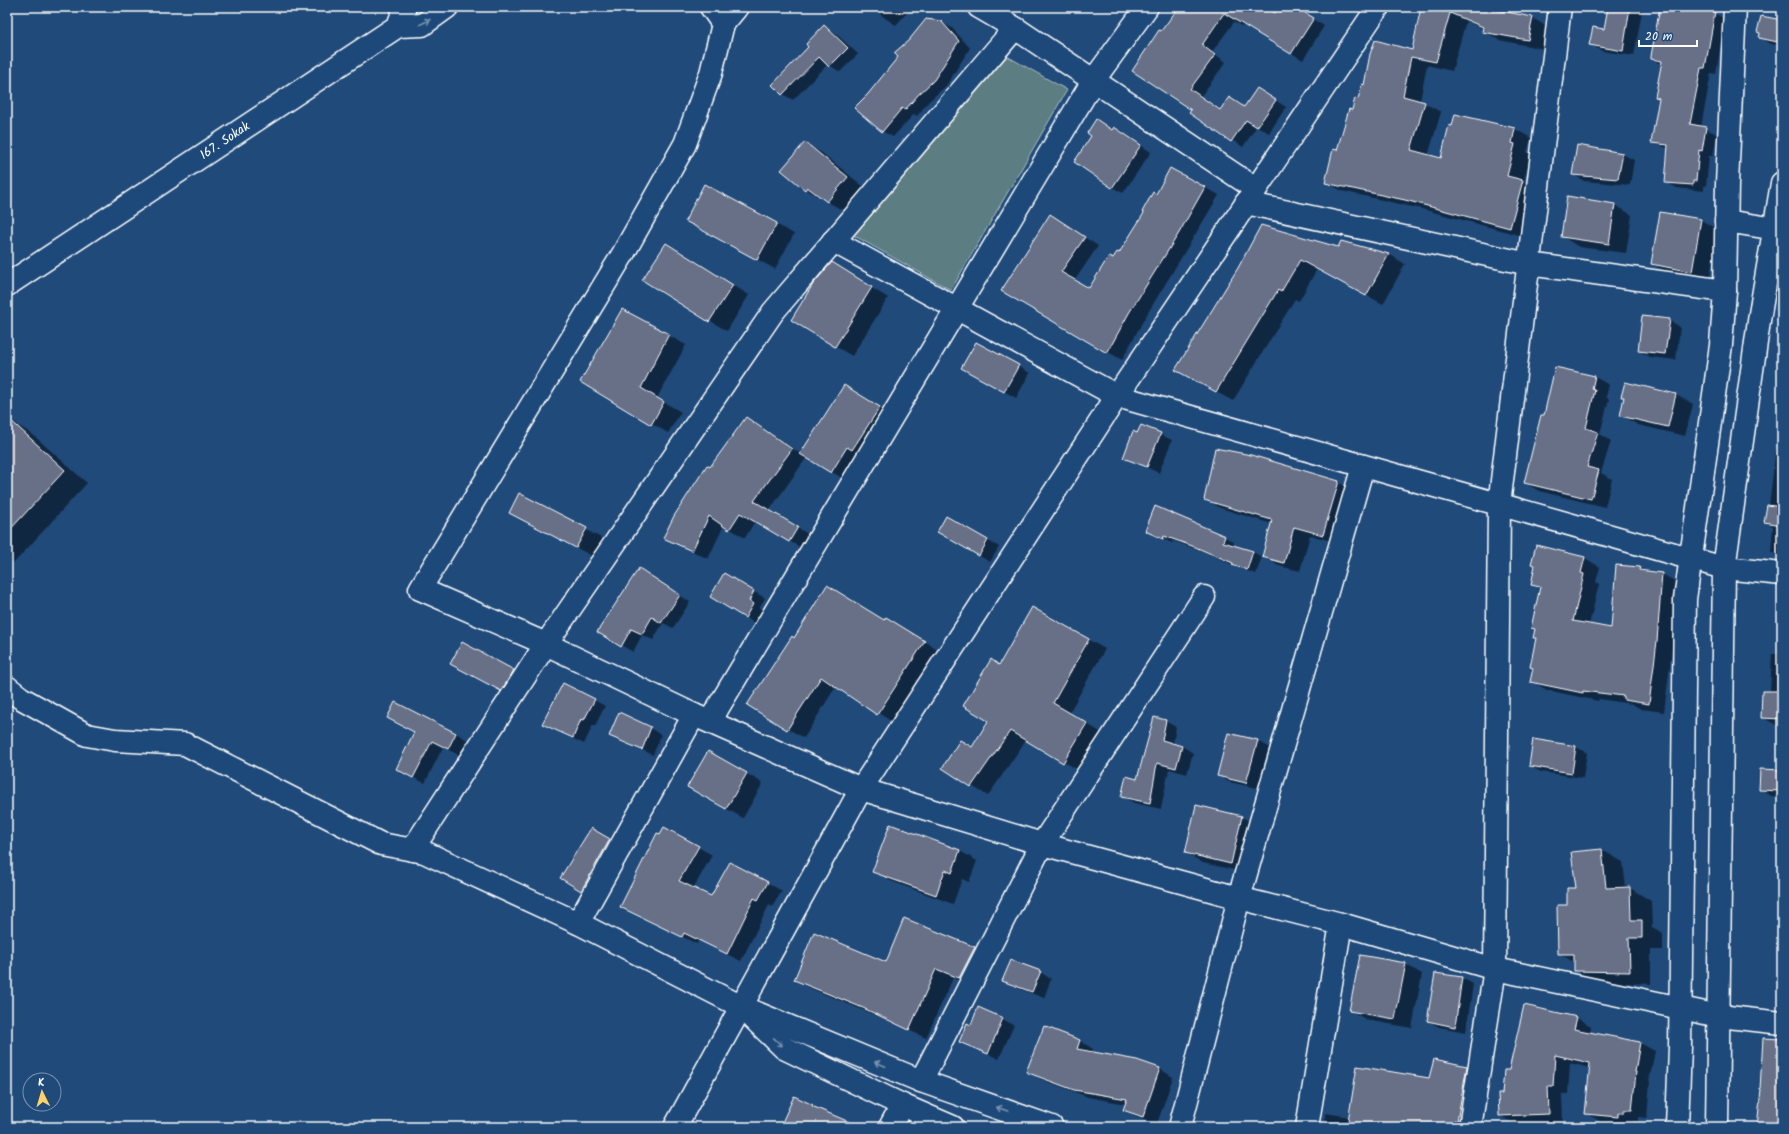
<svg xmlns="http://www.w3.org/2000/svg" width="1789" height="1134" font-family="Kalam,sans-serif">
<rect width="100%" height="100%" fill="#1f4a7a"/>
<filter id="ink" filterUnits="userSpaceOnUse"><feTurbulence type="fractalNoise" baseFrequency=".025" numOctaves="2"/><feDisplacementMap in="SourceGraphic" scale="8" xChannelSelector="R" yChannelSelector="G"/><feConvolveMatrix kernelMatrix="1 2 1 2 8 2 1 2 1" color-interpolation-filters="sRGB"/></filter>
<g filter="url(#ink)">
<path fill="#5b7d81" stroke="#adbec0" d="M 1005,55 L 1067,90 L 951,290 L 853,235 Z"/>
<g fill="#0007">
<path d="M 872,7 L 912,7 L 896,25 L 885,18 Z"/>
<path d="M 1180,7 L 1255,7 L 1275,14 L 1280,7 L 1293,7 L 1324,26 L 1303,60 L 1244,24 L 1243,27 L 1234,22 L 1212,52 L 1226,62 L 1201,96 L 1221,110 L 1229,98 L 1245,108 L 1258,89 L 1286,107 L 1269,133 L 1257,126 L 1243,147 L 1190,113 L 1192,110 L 1147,48 L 1159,31 L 1162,33 Z"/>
<path d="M 1423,7 L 1489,7 L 1488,9 L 1532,18 L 1548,27 L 1544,49 L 1499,40 L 1484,31 L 1484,29 L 1466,21 L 1452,71 L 1427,65 L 1420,101 L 1441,112 L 1428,156 L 1442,160 L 1515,129 L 1531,138 L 1527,152 L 1530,154 L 1524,182 L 1538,190 L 1526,237 L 1422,209 L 1342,191 L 1326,182 L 1352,112 L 1365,86 L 1412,51 Z"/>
<path d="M 1609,7 L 1636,7 L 1642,11 L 1634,56 L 1602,51 L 1590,44 L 1605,31 Z"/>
<path d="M 1661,7 L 1681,7 L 1714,13 L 1725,19 L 1716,74 L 1711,73 L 1701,127 L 1717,134 L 1713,156 L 1709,156 L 1706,186 L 1704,186 L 1704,191 L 1677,188 L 1666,182 L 1669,149 L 1652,142 L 1660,99 L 1656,97 L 1662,65 L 1652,59 Z"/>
<path d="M 1782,21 L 1782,46 L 1771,44 L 1760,37 Z"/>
<path d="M 941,22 L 952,28 L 970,48 L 946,86 L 929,101 L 917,116 L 914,114 L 893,137 L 882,131 L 869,94 L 900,57 L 910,40 Z"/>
<path d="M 824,26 L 834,32 L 858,54 L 840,72 L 828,64 L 793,100 L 783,94 L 809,46 Z"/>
<path d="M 1779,74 L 1782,74 L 1782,93 L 1779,91 Z"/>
<path d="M 1115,128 L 1151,152 L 1123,193 L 1112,187 L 1113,131 Z"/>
<path d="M 805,143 L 822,153 L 864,187 L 844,211 L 805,189 Z"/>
<path d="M 1622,154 L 1634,160 L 1630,185 L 1584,181 L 1573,174 Z"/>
<path d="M 1170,169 L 1219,195 L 1143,321 L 1122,360 L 1002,291 L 1050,215 L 1098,246 L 1075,280 L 1089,289 L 1119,254 Z"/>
<path d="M 705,185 L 794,234 L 775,269 L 703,230 Z"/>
<path d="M 1615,205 L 1632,215 L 1626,253 L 1579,247 L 1563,237 Z"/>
<path d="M 1661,213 L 1701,220 L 1718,230 L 1709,281 L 1669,273 L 1652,264 Z"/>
<path d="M 1338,248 L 1389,254 L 1405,264 L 1383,304 L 1317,269 L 1299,301 L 1295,299 L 1233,401 L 1194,380 L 1239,268 Z"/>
<path d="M 683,254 L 749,295 L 727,331 L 644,280 Z"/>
<path d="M 849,274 L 888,298 L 852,356 L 835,346 Z"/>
<path d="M 622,310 L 686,345 L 657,398 L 681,412 L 668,433 L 581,382 Z"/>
<path d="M 1669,320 L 1680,327 L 1676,360 L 1650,357 L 1639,351 Z"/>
<path d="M 976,343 L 1030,373 L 1016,398 L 974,374 Z"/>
<path d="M 1556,368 L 1595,377 L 1609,385 L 1606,397 L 1609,399 L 1600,434 L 1611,441 L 1601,473 L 1612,479 L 1605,507 L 1539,491 L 1525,483 L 1545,417 Z"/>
<path d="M 1625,383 L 1676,395 L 1693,404 L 1685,436 L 1638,425 L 1621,415 L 1625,398 L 1622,396 Z"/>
<path d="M 860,395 L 895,417 L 847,481 L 807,457 L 769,511 L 813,537 L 805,550 L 755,521 L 745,538 L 724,525 L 708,559 L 665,537 L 747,418 L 801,454 Z"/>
<path d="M 7,415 L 19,426 L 32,434 L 87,483 L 14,563 L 7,559 Z"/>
<path d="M 1142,426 L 1172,440 L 1159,473 L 1124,457 Z"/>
<path d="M 1776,448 L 1782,449 L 1782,558 L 1771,552 L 1773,526 L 1765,522 L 1769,506 Z"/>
<path d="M 1338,482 L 1354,491 L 1338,543 L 1310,535 L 1300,571 L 1279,566 L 1263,556 L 1272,524 L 1220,508 L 1205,499 Z"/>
<path d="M 520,494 L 603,539 L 594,557 L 510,513 Z"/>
<path d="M 1156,507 L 1225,537 L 1234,542 L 1232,546 L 1253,552 L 1262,557 L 1256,574 L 1242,569 L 1205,552 L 1173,541 L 1172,543 L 1146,531 Z"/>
<path d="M 947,517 L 999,547 L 990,562 L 938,532 Z"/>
<path d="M 1585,558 L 1600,567 L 1596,582 L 1599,584 L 1589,625 L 1612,630 L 1639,568 L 1648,572 L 1662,574 L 1678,583 L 1672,650 L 1664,712 L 1641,709 L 1632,704 L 1599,699 L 1598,701 L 1547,690 L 1531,681 L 1537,639 L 1536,630 L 1532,628 L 1540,589 L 1532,584 L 1536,566 L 1532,564 Z"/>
<path d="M 724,574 L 765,598 L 759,608 L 764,611 L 756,624 L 711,597 Z"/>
<path d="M 651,576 L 690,602 L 673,628 L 663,623 L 653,640 L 642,635 L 633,652 L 598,632 Z"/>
<path d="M 1032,608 L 1105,649 L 1069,713 L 1102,733 L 1080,771 L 1026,740 L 988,796 L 943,768 L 972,748 L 990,721 L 1000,666 Z"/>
<path d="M 884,621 L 902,627 L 940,651 L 894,723 L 836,686 L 804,738 L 788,729 L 795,639 Z"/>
<path d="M 462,643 L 525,677 L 512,696 L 463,670 Z"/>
<path d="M 1772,654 L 1782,654 L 1782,726 L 1776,725 L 1762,717 L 1770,692 Z"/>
<path d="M 594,700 L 605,706 L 595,726 L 593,725 L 584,744 L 543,724 Z"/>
<path d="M 388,718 L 456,733 L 467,740 L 459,755 L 443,747 L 425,783 L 408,775 L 415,732 Z"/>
<path d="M 1165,721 L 1176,727 L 1173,744 L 1182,746 L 1193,753 L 1187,774 L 1169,769 L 1161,809 L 1134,803 L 1123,797 L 1138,780 Z"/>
<path d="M 650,728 L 661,735 L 653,755 L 610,735 Z"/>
<path d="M 1257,741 L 1269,747 L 1257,788 L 1229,782 L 1218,775 Z"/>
<path d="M 1576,747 L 1587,753 L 1583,778 L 1541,772 L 1530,766 Z"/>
<path d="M 708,752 L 763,783 L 743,818 L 688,787 Z"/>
<path d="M 1782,771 L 1782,796 L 1771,796 L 1760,789 Z"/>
<path d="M 1242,817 L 1259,827 L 1248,873 L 1203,863 L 1186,853 Z"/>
<path d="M 890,826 L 960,851 L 977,861 L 969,882 L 962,879 L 953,904 L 891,881 L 874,871 Z"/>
<path d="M 665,828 L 712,855 L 693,889 L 712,898 L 768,883 L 782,891 L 772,907 L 769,905 L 741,961 L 698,940 L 697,944 L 621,906 Z"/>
<path d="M 608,839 L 627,850 L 599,900 L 562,878 Z"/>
<path d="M 1602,850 L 1623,862 L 1626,888 L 1630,888 L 1651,901 L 1652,927 L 1663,933 L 1663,950 L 1651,950 L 1651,984 L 1597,982 L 1575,970 L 1575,963 L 1559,953 L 1568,906 Z"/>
<path d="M 904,920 L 975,948 L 992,958 L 977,987 L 953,978 L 926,1038 L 882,1018 L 812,989 L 795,980 L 886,963 Z"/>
<path d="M 1405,964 L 1422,974 L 1412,1028 L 1367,1020 L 1351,1011 Z"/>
<path d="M 1040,972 L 1051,979 L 1044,998 L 1015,987 L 1004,981 Z"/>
<path d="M 1435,974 L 1462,978 L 1473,984 L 1466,1032 L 1439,1027 L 1428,1021 Z"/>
<path d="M 979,1008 L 1014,1025 L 999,1059 L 961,1041 L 971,1026 Z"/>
<path d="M 1577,1018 L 1591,1026 L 1590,1033 L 1640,1043 L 1655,1051 L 1649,1081 L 1650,1081 L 1647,1118 L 1638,1117 L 1638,1121 L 1633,1121 L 1632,1125 L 1601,1122 L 1586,1113 L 1590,1068 L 1570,1063 L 1568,1094 L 1562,1094 L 1563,1122 L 1515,1124 L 1500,1116 L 1503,1095 L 1510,1071 Z"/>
<path d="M 1080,1041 L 1093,1049 L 1092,1053 L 1160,1069 L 1173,1077 L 1157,1124 L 1138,1117 L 1124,1110 L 1126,1104 L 1088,1097 L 1041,1079 L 1028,1071 Z"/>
<path d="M 1467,1067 L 1482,1076 L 1462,1127 L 1324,1127 L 1326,1113 L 1349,1117 L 1430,1080 Z"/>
</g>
<g fill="#677088" stroke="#fff">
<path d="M 1179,7 L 1265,7 L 1275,13 L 1278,7 L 1295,7 L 1314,18 L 1291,54 L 1224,13 L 1202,45 L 1215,55 L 1190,89 L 1220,110 L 1229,97 L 1244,107 L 1257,88 L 1276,100 L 1257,127 L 1246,120 L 1231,142 L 1189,113 L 1191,110 L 1132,71 L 1159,30 L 1161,31 Z"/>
<path d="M 1421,7 L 1480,7 L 1533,17 L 1528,40 L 1482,32 L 1483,27 L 1450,13 L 1436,62 L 1411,57 L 1403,96 L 1425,102 L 1411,150 L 1441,158 L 1449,125 L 1452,126 L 1455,114 L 1515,128 L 1512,143 L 1515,144 L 1507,176 L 1523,180 L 1510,228 L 1405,200 L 1325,183 L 1333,149 L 1337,150 L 1349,109 L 1352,110 L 1355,98 L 1358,99 L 1362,84 L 1364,85 L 1370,54 L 1375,40 L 1412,50 Z"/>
<path d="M 1608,7 L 1630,7 L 1623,51 L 1589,45 L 1593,27 L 1604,29 Z"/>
<path d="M 1660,7 L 1687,7 L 1715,12 L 1705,68 L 1701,68 L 1690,124 L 1706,127 L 1702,151 L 1699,150 L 1696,181 L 1693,181 L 1693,185 L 1665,183 L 1668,145 L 1651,143 L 1659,98 L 1655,97 L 1662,61 L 1651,59 L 1651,56 Z"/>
<path d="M 1761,16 L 1782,20 L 1782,43 L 1759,38 L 1760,33 L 1757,32 Z"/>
<path d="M 926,19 L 941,21 L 959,41 L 934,80 L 918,95 L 905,110 L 902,108 L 882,132 L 854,108 L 868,94 L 898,57 L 894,53 L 909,40 Z"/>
<path d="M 824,25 L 848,48 L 829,67 L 819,57 L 782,95 L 772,85 L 808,47 L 806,44 Z"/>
<path d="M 1096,119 L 1112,130 L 1114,127 L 1141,145 L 1112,188 L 1074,162 L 1091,136 L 1087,133 Z"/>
<path d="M 805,142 L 848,177 L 827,202 L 807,187 L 805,190 L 781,170 Z"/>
<path d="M 1577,145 L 1623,153 L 1618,179 L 1572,175 Z"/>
<path d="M 1170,168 L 1205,187 L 1179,233 L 1129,313 L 1107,353 L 1001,291 L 1050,214 L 1085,237 L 1061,272 L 1089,288 L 1109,256 L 1113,258 L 1117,252 L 1119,253 L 1144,213 L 1142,212 L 1153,192 L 1156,194 Z"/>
<path d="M 704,184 L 777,223 L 757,260 L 685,221 Z"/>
<path d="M 1567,196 L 1615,204 L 1609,244 L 1561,237 Z"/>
<path d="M 1660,212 L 1701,219 L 1692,272 L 1651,264 Z"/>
<path d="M 1261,225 L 1338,247 L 1341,241 L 1389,254 L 1366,296 L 1300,260 L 1281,292 L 1278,290 L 1216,392 L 1175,370 L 1238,268 Z"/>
<path d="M 666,243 L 733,285 L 709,322 L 642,280 Z"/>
<path d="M 832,262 L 872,287 L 835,347 L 791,320 L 813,284 Z"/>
<path d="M 622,309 L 669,334 L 641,388 L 664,402 L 651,425 L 580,382 Z"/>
<path d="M 1642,316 L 1670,319 L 1665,354 L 1638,351 Z"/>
<path d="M 976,342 L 1019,365 L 1004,392 L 961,368 Z"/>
<path d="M 1555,367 L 1595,376 L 1592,389 L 1595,390 L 1586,428 L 1598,432 L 1587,467 L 1599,470 L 1591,499 L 1524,483 L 1541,415 L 1544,415 Z"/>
<path d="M 1625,382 L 1676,394 L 1668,427 L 1620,416 L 1624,397 L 1621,397 Z"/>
<path d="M 844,385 L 880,407 L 852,450 L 847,447 L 831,473 L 800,454 Z"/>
<path d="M 7,417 L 65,470 L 7,533 Z"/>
<path d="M 746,417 L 792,449 L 754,501 L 798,527 L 789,542 L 740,513 L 729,530 L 709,516 L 692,551 L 663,538 L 674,516 L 707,465 L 710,467 Z"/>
<path d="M 1141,425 L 1161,433 L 1147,467 L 1123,458 L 1133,431 L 1137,433 Z"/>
<path d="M 1215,448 L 1251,455 L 1339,481 L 1323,535 L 1294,527 L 1284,563 L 1262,557 L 1272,520 L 1204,500 Z"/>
<path d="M 519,493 L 587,528 L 576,548 L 509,513 Z"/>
<path d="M 1767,505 L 1782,507 L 1782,525 L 1764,522 Z"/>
<path d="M 1155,506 L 1225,536 L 1223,542 L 1253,551 L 1247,570 L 1232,565 L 1233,563 L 1195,547 L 1164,536 L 1163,539 L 1145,531 Z"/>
<path d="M 946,516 L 988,540 L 979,556 L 937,532 Z"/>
<path d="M 1536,545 L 1585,557 L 1581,573 L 1584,574 L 1573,621 L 1611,628 L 1616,565 L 1640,567 L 1639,570 L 1662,573 L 1657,641 L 1649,704 L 1624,700 L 1624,696 L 1583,691 L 1583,693 L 1530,682 L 1533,668 L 1530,667 L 1536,638 L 1533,638 L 1535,629 L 1531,628 L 1540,587 L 1531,585 L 1535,565 L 1531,564 Z"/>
<path d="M 639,568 L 680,595 L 661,623 L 652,617 L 642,634 L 631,629 L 621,647 L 597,632 Z"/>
<path d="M 724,573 L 754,591 L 749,601 L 753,604 L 745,618 L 710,597 Z"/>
<path d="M 827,585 L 884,620 L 886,617 L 925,641 L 877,715 L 821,677 L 787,730 L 747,705 L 792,636 L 794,638 Z"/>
<path d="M 1032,607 L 1089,639 L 1053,703 L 1087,723 L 1063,763 L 1010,731 L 971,787 L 942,768 L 960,740 L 972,747 L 988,721 L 963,706 L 991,659 L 999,665 Z"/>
<path d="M 462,642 L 514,670 L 501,691 L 450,664 Z"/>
<path d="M 563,683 L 595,699 L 584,720 L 581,719 L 573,738 L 542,724 Z"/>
<path d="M 1762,691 L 1782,691 L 1782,719 L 1761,718 Z"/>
<path d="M 395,702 L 456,733 L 448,749 L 432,741 L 413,778 L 396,769 L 414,732 L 387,718 Z"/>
<path d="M 619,712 L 651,727 L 642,750 L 609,736 Z"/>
<path d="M 1154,717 L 1166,720 L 1162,740 L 1182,746 L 1176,768 L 1157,763 L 1150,803 L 1121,797 L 1126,776 L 1137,779 Z"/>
<path d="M 1228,733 L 1258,740 L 1246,783 L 1217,776 Z"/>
<path d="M 1533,739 L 1576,746 L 1572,773 L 1529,766 Z"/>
<path d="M 708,751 L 747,773 L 726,809 L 687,787 Z"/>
<path d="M 1760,769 L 1782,770 L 1782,791 L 1759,790 Z"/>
<path d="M 1196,805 L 1242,816 L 1231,864 L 1185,853 Z"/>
<path d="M 890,824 L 960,850 L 952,873 L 945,870 L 936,895 L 872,872 Z"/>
<path d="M 664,827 L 699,846 L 679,881 L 711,896 L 730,862 L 768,882 L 758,900 L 754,898 L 727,954 L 684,933 L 682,937 L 620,907 L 657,833 L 660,834 Z"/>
<path d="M 591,828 L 610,839 L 581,891 L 560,878 Z"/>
<path d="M 1602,849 L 1606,888 L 1630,887 L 1631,920 L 1642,920 L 1642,938 L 1629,938 L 1630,972 L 1574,971 L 1574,954 L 1558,954 L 1557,905 L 1567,905 L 1567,888 L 1576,888 L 1571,852 Z"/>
<path d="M 904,918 L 975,947 L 959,978 L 936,969 L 909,1030 L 863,1008 L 794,980 L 814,932 L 886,962 Z"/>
<path d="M 1360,955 L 1406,963 L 1395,1019 L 1349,1011 Z"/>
<path d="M 1011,960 L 1041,971 L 1032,992 L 1002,981 Z"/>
<path d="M 1435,973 L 1462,977 L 1455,1027 L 1427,1021 Z"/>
<path d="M 1524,1005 L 1577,1017 L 1574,1029 L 1640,1042 L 1635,1072 L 1636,1072 L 1632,1110 L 1624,1110 L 1624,1113 L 1618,1113 L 1618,1117 L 1585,1114 L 1590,1063 L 1555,1055 L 1553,1086 L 1548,1086 L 1549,1114 L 1499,1116 L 1498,1094 L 1502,1094 L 1504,1070 L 1509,1070 Z"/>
<path d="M 978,1007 L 1003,1018 L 988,1054 L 959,1042 L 967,1023 L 971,1025 Z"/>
<path d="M 1044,1026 L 1080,1040 L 1077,1049 L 1137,1060 L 1160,1068 L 1143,1117 L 1123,1110 L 1127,1099 L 1074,1090 L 1026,1072 Z"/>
<path d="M 1763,1038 L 1782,1039 L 1782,1127 L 1757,1127 L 1761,1089 L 1760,1089 Z"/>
<path d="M 1434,1059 L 1467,1066 L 1457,1121 L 1454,1120 L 1453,1127 L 1347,1127 L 1357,1066 L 1429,1078 Z"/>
<path d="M 794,1096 L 813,1105 L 812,1106 L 861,1127 L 780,1127 Z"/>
</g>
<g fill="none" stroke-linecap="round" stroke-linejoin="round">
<g stroke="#fff" stroke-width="25">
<g id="minor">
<path d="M 711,7 L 723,24"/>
<path d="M 737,7 L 723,24 L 711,73 L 685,144 L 623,254 L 420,589 L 546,644 L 694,715 L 861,789 L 1042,844 L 1239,898 L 1341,924 L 1495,969 L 1719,1016 L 1782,1023"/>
<path d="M 979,7 L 1015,28 L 1256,189"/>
<path d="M 398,26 L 405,7"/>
<path d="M 1246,203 L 1529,264 L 1725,291"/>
<path d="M 1726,221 L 1782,230"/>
<path d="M 833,241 L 1117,396 L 1724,568 L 1782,574"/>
<path d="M 7,285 L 398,26 L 422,25 L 447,7"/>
<path d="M 7,687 L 21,698 L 87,735 L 115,740 L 185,744 L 381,844 L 424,852 L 578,923 L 740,1006 L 921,1081 L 1052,1127"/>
<path d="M 710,721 L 1093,81 L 1147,7"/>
<path d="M 412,850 L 546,644 L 773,312 L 1015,28"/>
<path d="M 578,923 L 694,715"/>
<path d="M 750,1015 L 784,1048 L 902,1105 L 953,1127"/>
<path d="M 921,1081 L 1042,844 L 1204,597"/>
<path d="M 675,1127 L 861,789 L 1117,396 L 1378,7"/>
<path d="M 890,1127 L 902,1105"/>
<path d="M 1180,1127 L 1239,898 L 1363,466"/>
<path d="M 1307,1127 L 1341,924"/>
<path d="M 1470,1127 L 1495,969 L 1499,505 L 1560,7"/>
<path d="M 1677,1127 L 1680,1047 L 1685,599 L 1721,345 L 1725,291 L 1727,184 L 1735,7"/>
<path d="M 1717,1127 L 1724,568 L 1760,314 L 1782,183"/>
</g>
</g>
<use href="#minor" stroke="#1f4a7a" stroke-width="22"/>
</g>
<defs><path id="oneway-shaft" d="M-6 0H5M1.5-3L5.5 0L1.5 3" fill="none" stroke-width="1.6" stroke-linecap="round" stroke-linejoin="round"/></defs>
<g stroke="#7992af">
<use href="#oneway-shaft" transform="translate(425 22) rotate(-27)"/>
<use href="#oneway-shaft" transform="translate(778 1042) rotate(44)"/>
<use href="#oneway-shaft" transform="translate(880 1064) rotate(-157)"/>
<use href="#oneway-shaft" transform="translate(1002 1109) rotate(-161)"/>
</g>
</g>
<g text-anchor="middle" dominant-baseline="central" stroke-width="3" stroke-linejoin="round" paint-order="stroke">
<g font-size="13" fill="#fff" stroke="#1f4a7a">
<text transform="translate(225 141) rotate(-34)">167. Sokak</text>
</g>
</g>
<rect width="1789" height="1134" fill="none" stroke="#1f4a7a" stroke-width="24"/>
<rect x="12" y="12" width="1765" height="1110" fill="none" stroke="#fff" stroke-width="1.5" filter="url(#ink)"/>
<g transform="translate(42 1092) rotate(355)"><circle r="19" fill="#1f4a7a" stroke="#7992af"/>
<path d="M0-3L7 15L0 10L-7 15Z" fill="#ffd166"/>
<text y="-6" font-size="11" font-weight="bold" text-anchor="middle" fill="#ffffff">K</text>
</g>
<path d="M1639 40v6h58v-6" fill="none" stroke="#ffffff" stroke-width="2"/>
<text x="1645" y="40" font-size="12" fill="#ffffff" stroke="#1f4a7a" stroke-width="3" paint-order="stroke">20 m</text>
</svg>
